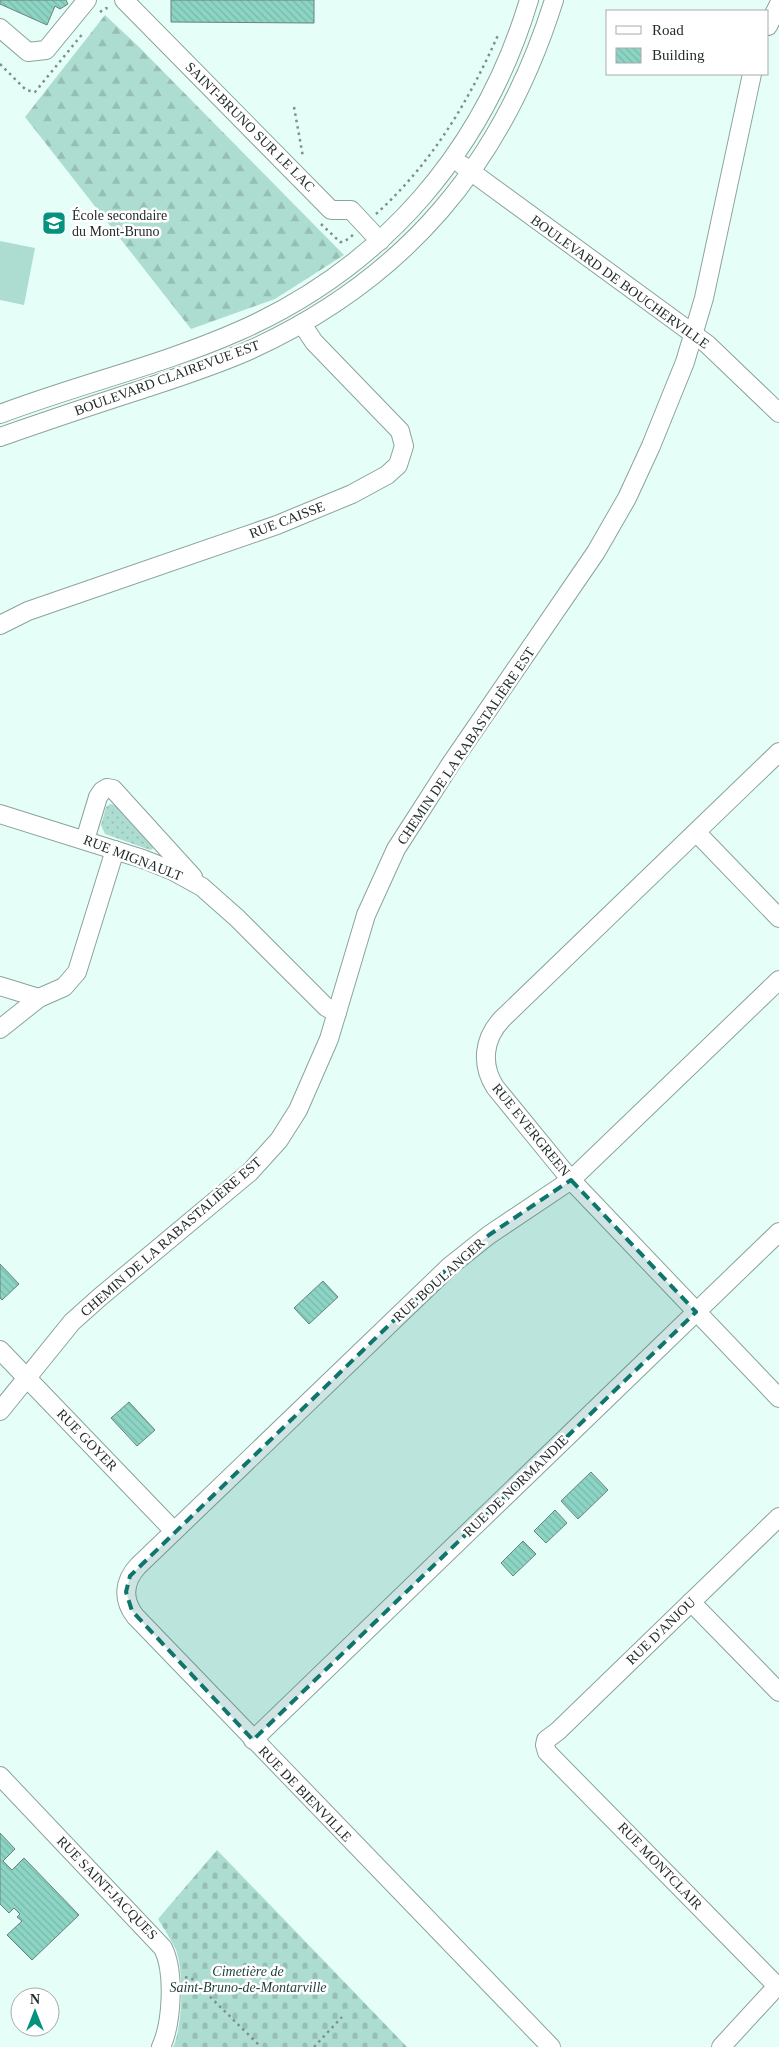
<svg xmlns="http://www.w3.org/2000/svg" width="779" height="2047" font-family="Georgia,serif">
<defs>
<pattern id="grass-dots" width="8" height="8" patternUnits="userSpaceOnUse" patternTransform="scale(1.25)"><rect width="8" height="8" fill="#adddd1"/><path d="M2 2h.1M6 6h.1" fill="none" stroke="#95beb4" stroke-width="1.8" stroke-linecap="round"/></pattern>
<pattern id="forest-firs" width="22" height="20" patternUnits="userSpaceOnUse" patternTransform="scale(1.25)"><rect width="22" height="20" fill="#adddd1"/><path d="M5 1l3.5 6h-7zM16 11l3.5 6h-7z" fill="#95beb4"/></pattern>
<pattern id="cemetery-stones" width="16" height="16" patternUnits="userSpaceOnUse" patternTransform="scale(1.25)"><rect width="16" height="16" fill="#adddd1"/><path d="M2 7V4a2 2 0 0 1 4 0v3zM10 15v-3a2 2 0 0 1 4 0v3z" fill="#95beb4"/></pattern>
<pattern id="building-back-hatch" width="6" height="6" patternUnits="userSpaceOnUse" patternTransform="scale(1.25)"><rect width="6" height="6" fill="#8cd5c4"/><path d="M-1 5l2 2M0 0l6 6M5-1l2 2" fill="none" stroke="#78b7a9"/></pattern>
</defs>
<rect width="100%" height="100%" fill="#e5fff8"/>
<path fill="url(#grass-dots)" d="M 110,804 L 115,805 L 152,844 L 153,849 L 150,850 L 105,834 L 101,825 L 106,807 Z"/>
<path fill="url(#forest-firs)" d="M 105,15 L 138,46 L 344,255 L 275,299 L 191,329 L 25,117 Z"/>
<path fill="url(#cemetery-stones)" d="M 217,1850 L 407,2047 L 173,2047 C 183,2027 184,1970 176,1950 C 171,1939 164,1929 158,1919 Z"/>
<path fill="#adddd1" d="M 0,241 L 35,248 L 24,305 L 0,300 Z"/>
<g fill="url(#building-back-hatch)" stroke="#6b817c">
<path d="M 0,0 L 66,0 L 68,4 L 60,9 L 55,6 L 47,25 L 0,4 Z"/>
<path d="M 171,0 L 314,0 L 314,23 L 171,22 Z"/>
<path d="M 0,1264 L 19,1284 L 2,1300 L 0,1298 Z"/>
<path d="M 323,1281 L 338,1297 L 309,1324 L 294,1308 Z"/>
<path d="M 129,1402 L 155,1430 L 137,1446 L 111,1418 Z"/>
<path d="M 591,1472 L 608,1490 L 578,1519 L 561,1501 Z"/>
<path d="M 555,1510 L 567,1523 L 546,1543 L 534,1531 Z"/>
<path d="M 523,1541 L 536,1554 L 513,1576 L 501,1563 Z"/>
<path d="M 0,1833 L 15,1849 L 3,1861 L 12,1870 L 24,1858 L 79,1915 L 32,1960 L 7,1935 L 22,1921 L 17,1917 L 20,1914 L 14,1908 L 9,1913 L 0,1904 Z"/>
</g>
<g fill="none" stroke-linecap="round" stroke-linejoin="round">
<g stroke="#8ba39c" stroke-width="20">
<g id="minor">
<path d="M 124,0 L 331,210 L 351,210 L 380,241"/>
<path d="M 768,26 L 779,4"/>
<path d="M 0,28 L 28,52 L 46,50 L 87,0"/>
<path d="M 462,165 L 707,344 L 779,413"/>
<path d="M 0,414 C 79,384 162,365 239,331 C 384,267 484,150 529,0"/>
<path d="M 0,437 C 46,421 93,405 140,390 C 176,378 214,366 250,350 C 406,279 503,163 554,0"/>
<path d="M 0,625 L 28,611 L 277,525 L 352,494 L 387,475 L 398,465 L 404,446 L 400,431 L 314,342 L 302,324"/>
<path d="M 779,752 L 502,1019 C 483,1039 481,1065 495,1087 L 571,1180 L 779,1398"/>
<path d="M 0,814 L 143,859 L 173,871 L 202,887 L 237,918 L 326,1007 L 337,1013"/>
<path d="M 697,833 L 779,918"/>
<path d="M 85,840 L 98,797 L 102,791 L 107,788 L 113,789 L 193,877"/>
<path d="M 0,986 L 39,998"/>
<path d="M 0,1029 L 39,998 L 64,987 L 77,972 L 115,850"/>
<path d="M 0,1350 L 174,1531"/>
<path d="M 0,1411 L 72,1322 L 100,1297 L 250,1172 L 279,1140 L 298,1110 L 329,1039 L 366,915 L 396,849 L 450,765 L 596,552 L 627,498 L 651,446 L 685,362 L 704,298 L 752,74"/>
<path d="M 691,1602 L 779,1692"/>
<path d="M 253,1740 L 779,1232"/>
<path d="M 0,1776 L 163,1948 C 175,1972 172,2023 161,2047"/>
<path d="M 777,1986 L 547,1752 L 545,1745 L 546,1740 L 558,1731 L 779,1517"/>
<path d="M 551,2047 L 135,1616 C 122,1599 124,1581 138,1566 L 450,1266 L 489,1235 L 571,1180 L 779,980"/>
<path d="M 721,2047 L 779,1984"/>
</g>
</g>
<g stroke="#7e908c" stroke-width="2.5" stroke-dasharray="2.5 4" stroke-linecap="butt">
<path d="M 100,12 L 106,8 L 110,10"/>
<path d="M 0,64 L 26,90 L 35,92 L 84,32"/>
<path d="M 294,107 L 303,157"/>
<path d="M 376,214 C 431,164 468,103 498,35"/>
<path d="M 321,224 L 340,242 L 344,242 L 353,235"/>
<path d="M 185,1977 L 192,1979 L 261,2047"/>
<path d="M 314,2047 L 342,2017"/>
</g>
<use href="#minor" stroke="#fff" stroke-width="18"/>
</g>
<path fill="#0f766e" fill-opacity="0.2" stroke="#0f766e" stroke-width="4" stroke-dasharray="10 6" stroke-linejoin="round" d="M 571,1180 L 696,1312 L 253,1740 L 132,1611 L 126,1592 L 130,1576 L 450,1266 L 489,1235 Z"/>
<defs>
<g id="school-square" transform="scale(1.25)"><rect x="-9" y="-9" width="18" height="18" rx="4" fill="#02927e" stroke="#fff"/><path d="M0-5L7-2L0 1L-7-2ZM-4 1L0 2.5L4 1V4Q0 6-4 4Z" fill="#fff"/></g>
</defs>
<g fill-rule="evenodd">
<use href="#school-square" x="54" y="223"/>
</g>
<g text-anchor="middle" dominant-baseline="central" stroke-width="5" stroke-linejoin="round" paint-order="stroke">
<g font-size="14" fill="#232d2b" stroke="#fff">
<text transform="translate(250 127) rotate(45)">SAINT-BRUNO SUR LE LAC</text>
<text transform="translate(620 282) rotate(36)">BOULEVARD DE BOUCHERVILLE</text>
<text transform="translate(167 378) rotate(-20)">BOULEVARD CLAIREVUE EST</text>
<text transform="translate(287 520) rotate(-21)">RUE CAISSE</text>
<text transform="translate(466 746) rotate(-56)">CHEMIN DE LA RABASTALIÈRE EST</text>
<text transform="translate(133 858) rotate(21)">RUE MIGNAULT</text>
<text transform="translate(531 1130) rotate(51)">RUE EVERGREEN</text>
<text transform="translate(171 1237) rotate(-41)">CHEMIN DE LA RABASTALIÈRE EST</text>
<text transform="translate(439 1280) rotate(-42)">RUE BOULANGER</text>
<text transform="translate(87 1440) rotate(46)">RUE GOYER</text>
<text transform="translate(516 1486) rotate(-44)">RUE DE NORMANDIE</text>
<text transform="translate(661 1631) rotate(-44)">RUE D'ANJOU</text>
<text transform="translate(305 1794) rotate(46)">RUE DE BIENVILLE</text>
<text transform="translate(660 1866) rotate(46)">RUE MONTCLAIR</text>
<text transform="translate(107 1888) rotate(46)">RUE SAINT-JACQUES</text>
</g>
<g font-size="14" fill="#232d2b" stroke="#fff" text-anchor="start">
<text x="72" y="215">École secondaire<tspan x="72" dy="16">du Mont-Bruno</tspan></text>
</g>
<g font-size="14" font-style="italic" fill="#1b3e37" stroke="#fff">
<text x="248" y="1971">Cimetière de<tspan x="248" dy="16">Saint-Bruno-de-Montarville</tspan></text>
</g>
</g>
<rect x="606" y="10" width="162" height="65" fill="#ffffff" stroke="#a7abaa"/>
<rect x="616" y="26" width="25" height="8" fill="#ffffff" stroke="#a7abaa"/>
<text x="652" y="35" font-size="15" fill="#232d2b">Road</text>
<rect x="616" y="48" width="25" height="15" fill="url(#building-back-hatch)" stroke="#a7abaa"/>
<text x="652" y="60" font-size="15" fill="#232d2b">Building</text>
<g transform="translate(35 2012)"><circle r="24" fill="#ffffff" stroke="#a7abaa"/>
<path d="M0-4L9 19L0 12L-9 19Z" fill="#02927e"/>
<text y="-8" font-size="14" font-weight="bold" text-anchor="middle" fill="#232d2b">N</text>
</g>
</svg>
